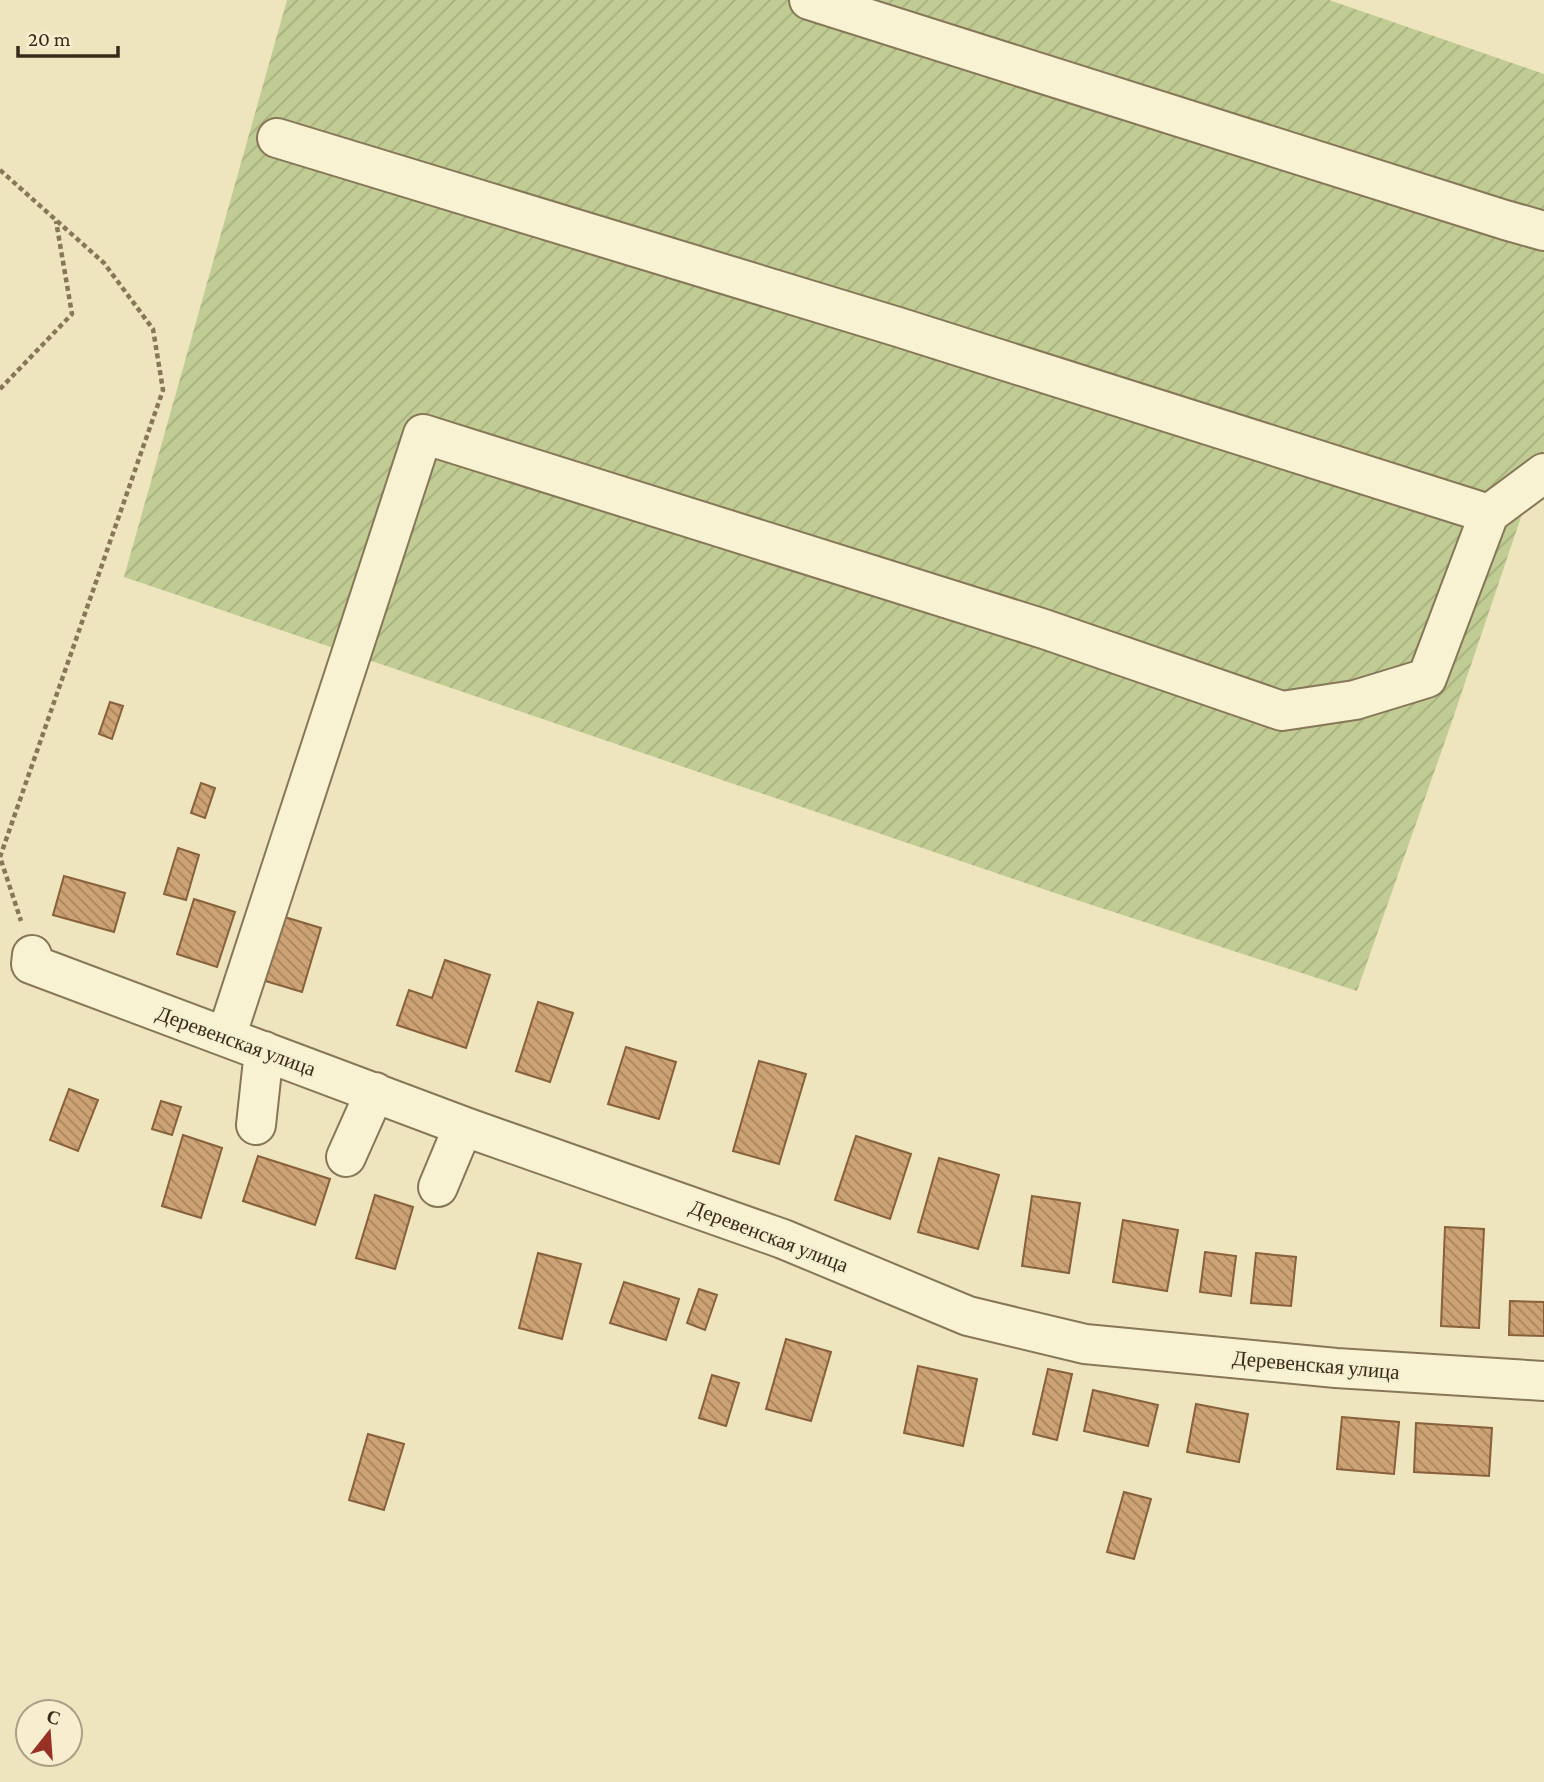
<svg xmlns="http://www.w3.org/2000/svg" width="1544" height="1782" font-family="'Crimson Pro',serif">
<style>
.garden{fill:url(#garden-furrows)}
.building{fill:url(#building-back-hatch);stroke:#87613c;stroke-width:2}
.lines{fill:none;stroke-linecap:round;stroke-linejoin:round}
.minor-casing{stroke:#877657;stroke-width:42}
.path{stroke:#877657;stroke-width:4.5;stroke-dasharray:5 3.5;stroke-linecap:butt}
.minor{stroke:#f9f2d2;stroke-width:38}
.labels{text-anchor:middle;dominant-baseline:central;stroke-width:5;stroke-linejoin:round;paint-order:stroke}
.street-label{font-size:21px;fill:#362b1c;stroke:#f6eece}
</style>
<defs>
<pattern id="garden-furrows" width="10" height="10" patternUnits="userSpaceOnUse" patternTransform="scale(1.75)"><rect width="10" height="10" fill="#c0cc93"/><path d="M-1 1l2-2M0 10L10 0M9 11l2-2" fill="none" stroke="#a6af7e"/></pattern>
<pattern id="building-back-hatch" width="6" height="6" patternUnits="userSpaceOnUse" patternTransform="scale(1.75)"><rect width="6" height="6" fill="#cda274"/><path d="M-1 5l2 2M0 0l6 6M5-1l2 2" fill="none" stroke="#a7845e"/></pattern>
</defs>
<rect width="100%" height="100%" fill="#eee5bf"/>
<!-- garden -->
<path class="garden" d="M287 0H1329L1544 74V449L1450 727 1357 991 1055 893 124 577Z"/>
<!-- building -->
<path class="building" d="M110 702 123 706 112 739 99 734Z
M201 783 215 788 205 818 191 813Z
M178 848 199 855 186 900 164 894Z
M64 876 125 893 114 932 53 915Z
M194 899 235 912 217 967 177 954Z
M278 915 321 928 302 992 259 979Z
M445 960 490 975 466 1048 397 1025 409 990 432 998Z
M538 1002 573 1013 550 1082 516 1071Z
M626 1047 676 1062 659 1119 608 1104Z
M759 1061 806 1074 779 1164 733 1151Z
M69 1089 98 1100 78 1151 50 1140Z
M161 1101 181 1107 172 1135 152 1129Z
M183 1135 222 1148 201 1218 162 1206Z
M856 1136 911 1154 890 1219 835 1200Z
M258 1156 330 1179 315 1225 243 1201Z
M939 1158 999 1175 978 1249 918 1232Z
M375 1195 413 1207 395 1269 356 1258Z
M1032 1196 1080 1203 1069 1273 1022 1266Z
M1123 1220 1178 1230 1167 1291 1113 1282Z
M1445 1227 1484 1229 1479 1328 1441 1326Z
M1205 1252 1236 1256 1231 1296 1200 1292Z
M538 1253 581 1264 562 1339 519 1328Z
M1256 1253 1296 1257 1291 1306 1251 1303Z
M624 1282 679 1299 666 1340 610 1323Z
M699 1289 717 1295 705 1330 687 1323Z
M1510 1301 1544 1302V1336L1509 1335Z
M786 1339 831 1352 811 1421 766 1409Z
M918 1366 977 1379 963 1446 904 1433Z
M1048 1369 1072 1374 1057 1440 1033 1434Z
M712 1375 739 1383 726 1426 699 1418Z
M1093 1390 1158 1405 1148 1446 1084 1431Z
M1196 1404 1248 1414 1239 1462 1187 1452Z
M1342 1417 1399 1422 1394 1474 1337 1469Z
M1416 1423 1492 1428 1489 1476 1414 1472Z
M368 1434 404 1444 384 1510 349 1500Z
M1124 1492 1151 1499 1134 1559 1107 1552Z"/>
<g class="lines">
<defs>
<path id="minor" d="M809 0 1505 220 1544 231
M277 138 898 327 1489 514
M32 955 31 964 468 1128 783 1239 968 1316 1085 1344 1336 1368 1544 1381
M226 1037 423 434 1044 629 1282 711 1355 700 1427 678 1489 514 1544 473
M256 1125 264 1051
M346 1157 375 1092
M438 1187 458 1139 468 1128"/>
</defs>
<!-- minor casing -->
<use href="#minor" class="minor-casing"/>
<!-- path -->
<path class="path" d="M0 170 104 263 153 329 163 390 0 857 21 921
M0 389 72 314 56 221"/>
<!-- minor -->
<use href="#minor" class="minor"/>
</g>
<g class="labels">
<!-- street labels -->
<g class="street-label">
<text transform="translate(236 1041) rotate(20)">Деревенская улица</text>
<text transform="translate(769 1236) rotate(21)">Деревенская улица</text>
<text transform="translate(1316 1365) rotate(5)">Деревенская улица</text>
</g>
</g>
<!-- north arrow -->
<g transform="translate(49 1733) rotate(17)"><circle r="33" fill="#f6eece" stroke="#a9a087" stroke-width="2"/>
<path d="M0-5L12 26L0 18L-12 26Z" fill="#973126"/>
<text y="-10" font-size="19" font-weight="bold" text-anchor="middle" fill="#362b1c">С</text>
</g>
<!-- scale -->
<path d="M18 46v10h100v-10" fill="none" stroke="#362b1c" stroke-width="3.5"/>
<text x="28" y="46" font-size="21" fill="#362b1c" stroke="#f6eece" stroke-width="5" paint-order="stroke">20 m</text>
</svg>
